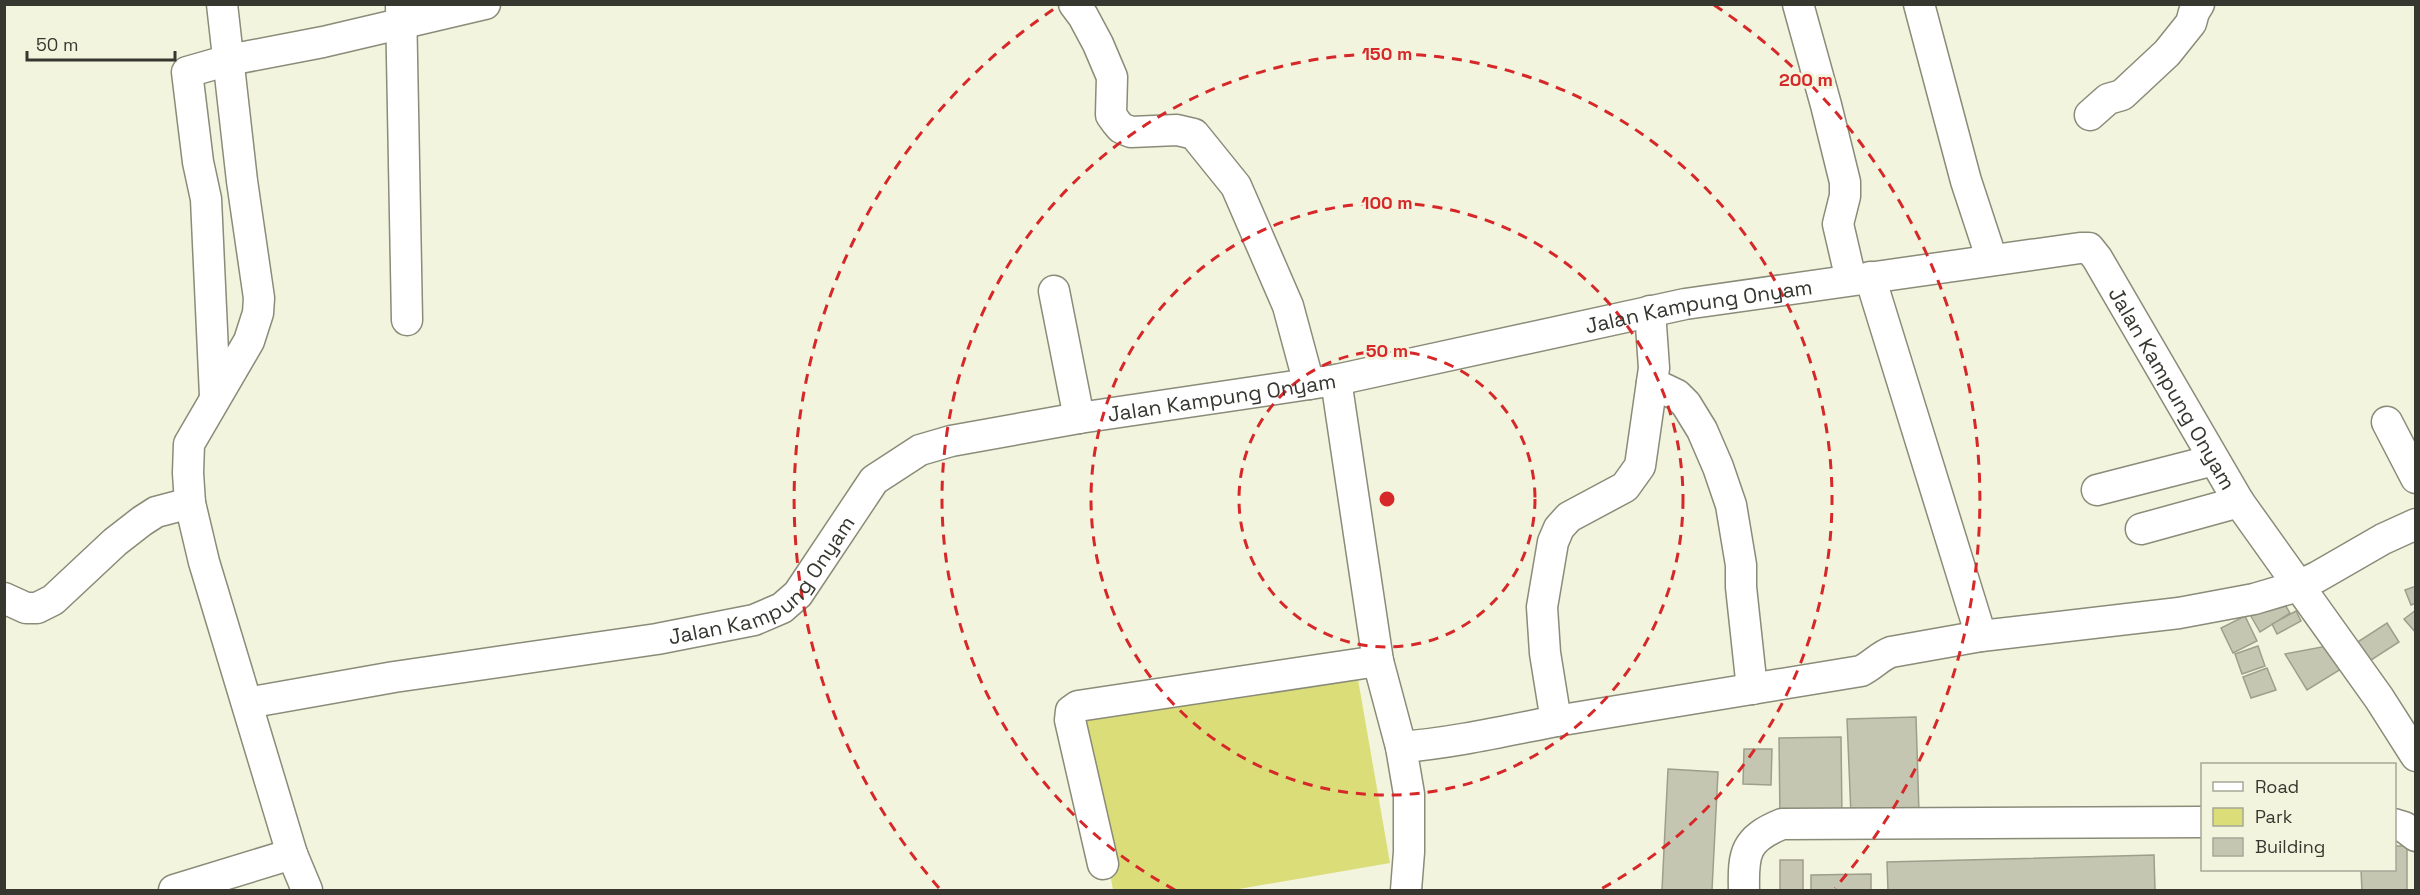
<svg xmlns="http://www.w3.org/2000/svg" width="2420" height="895" font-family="'Space Grotesk',sans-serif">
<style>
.green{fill:#dbdd79}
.building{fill:#c5c6b2;stroke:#9e9f8b;stroke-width:1.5}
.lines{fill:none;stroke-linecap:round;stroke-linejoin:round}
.minor-casing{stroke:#8a8b78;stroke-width:33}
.minor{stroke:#fff;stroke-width:30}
.ring{fill:none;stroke:#d62828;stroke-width:3;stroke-dasharray:10 8}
.labels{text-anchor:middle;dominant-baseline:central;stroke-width:6;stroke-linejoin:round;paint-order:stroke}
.street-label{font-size:21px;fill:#36372f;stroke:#f2f4de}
.centre{fill:#d62828;stroke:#f2f4de;stroke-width:3}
.ring-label{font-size:18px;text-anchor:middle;font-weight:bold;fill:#d62828;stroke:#f2f4de;stroke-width:6;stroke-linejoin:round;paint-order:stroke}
</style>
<rect width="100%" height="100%" fill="#f2f4de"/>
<!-- green -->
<path class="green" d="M1356 668 1390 863 1233 890H1113L1082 715Z"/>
<!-- building -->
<path class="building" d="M2416 586V603L2411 605 2405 590Z
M2278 593 2290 613 2260 632 2248 611Z
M2416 610V633L2404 619Z
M2296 611 2301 621 2277 634 2272 624Z
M2245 616 2257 641 2233 653 2221 628Z
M2387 623 2399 642 2365 664 2353 645Z
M2258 646 2265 666 2242 674 2235 654Z
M2327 646 2341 669 2307 690 2285 654Z
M2267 668 2276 690 2251 698 2243 677Z
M1916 717 1919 813 1851 815 1847 719Z
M1841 737 1842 817 1780 818 1779 738Z
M1744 749H1772L1771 785 1743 784Z
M1668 769 1718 772 1712 890H1662Z
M2394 846H2407V890H2362L2361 870H2394Z
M2154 855 2155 890H1888L1887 862Z
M1780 860H1803V890H1780Z
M1871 874V890H1811V875Z"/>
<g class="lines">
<defs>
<g id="minor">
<path d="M222 4 242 181 259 298 258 313 249 341 189 444 188 473 190 503 204 562 292 854 307 890"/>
<path d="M1074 4 1083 16 1098 44 1112 77 1111 115 1116 122 1121 128 1131 132 1177 130 1194 134 1236 186 1288 306 1309 384"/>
<path d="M1798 4 1826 105 1845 182V196L1838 224 1851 280"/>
<path d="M1919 4 1966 181 1992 260"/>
<path d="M401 5 407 320"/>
<path d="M2090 115 2108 99 2122 95 2167 53 2191 23 2194 12 2199 4"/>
<path d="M1870 277 1981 636"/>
<path d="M1054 291 1079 418"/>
<path d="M1336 380 1378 661 1401 747 1409 794V852L1406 890"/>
<path d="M1652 383 1677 395 1686 404 1702 430 1718 467 1731 505 1741 565V587L1752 689"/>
<path d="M215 396 206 199 198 162 187 72 229 60 323 42 485 4"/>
<path d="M2387 422 2416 478"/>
<path d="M2097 490 2214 460"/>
<path d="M2141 529 2239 502"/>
<path d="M4 598 26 608H37L53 600 115 542 142 521 156 512 190 503"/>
<path id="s1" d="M247 703 394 677 657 639 754 620 782 608 798 594 874 480 920 450 951 441 1079 418 1336 380 1685 304 2080 248H2089L2097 258 2239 502 2379 698 2416 756"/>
<path d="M1556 721 1861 671C1873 665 1880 656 1891 652L1981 636 2179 613 2254 599 2298 586 2317 577 2383 539 2416 524"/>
<path d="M1401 747C1452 743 1505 731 1556 721L1545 653 1542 607 1553 542 1559 528 1569 517 1625 487 1640 466 1654 368 1650 311"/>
<path d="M2394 824 2404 827 2416 836"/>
<path d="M1103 864 1070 720 1071 711 1078 706 1378 661"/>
<path d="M174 890 292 854"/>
<path d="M1744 890C1743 853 1745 839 1782 824L2202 822"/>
</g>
</defs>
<!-- minor casing -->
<use href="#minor" class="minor-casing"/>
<!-- minor -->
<use href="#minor" class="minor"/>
</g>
<!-- distance rings -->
<g class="ring">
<circle cx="1387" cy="499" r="148"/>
<circle cx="1387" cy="499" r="296"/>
<path d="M1175 890A445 445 0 1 1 1599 890"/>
<path d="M939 888A593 593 0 0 1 1060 5M1714 5A593 593 0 0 1 1835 888"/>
</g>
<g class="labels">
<!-- street labels -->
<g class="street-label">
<text stroke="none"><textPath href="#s1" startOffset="1550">Jalan Kampung Onyam</textPath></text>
<text stroke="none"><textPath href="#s1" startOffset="2108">Jalan Kampung Onyam</textPath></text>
<text stroke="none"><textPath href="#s1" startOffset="1064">Jalan Kampung Onyam</textPath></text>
<text stroke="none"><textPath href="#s1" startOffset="542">Jalan Kampung Onyam</textPath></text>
</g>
</g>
<circle cx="1387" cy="499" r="9" class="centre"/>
<g class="ring-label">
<text x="1387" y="60">150 m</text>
<text x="1806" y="86">200 m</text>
<text x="1387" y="209">100 m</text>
<text x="1387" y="357">50 m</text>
</g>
<!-- border -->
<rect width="2420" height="895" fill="none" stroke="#36372f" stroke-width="12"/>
<!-- legend -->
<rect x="2201" y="763" width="195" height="108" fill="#f2f4de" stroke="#a7a898" stroke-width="1.5"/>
<rect x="2213" y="782" width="30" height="9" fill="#ffffff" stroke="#a7a898" stroke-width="1.5"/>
<text x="2255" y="793" font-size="18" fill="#36372f">Road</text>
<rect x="2213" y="808" width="30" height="18" fill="#dbdd79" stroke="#a7a898" stroke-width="1.5"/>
<text x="2255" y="823" font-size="18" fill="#36372f">Park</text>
<rect x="2213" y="838" width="30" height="18" fill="#c5c6b2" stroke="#a7a898" stroke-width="1.5"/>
<text x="2255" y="853" font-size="18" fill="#36372f">Building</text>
<!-- scale -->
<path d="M27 51v9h148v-9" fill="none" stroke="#36372f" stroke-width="3"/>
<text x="36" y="51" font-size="18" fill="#36372f" stroke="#f2f4de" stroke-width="4.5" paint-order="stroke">50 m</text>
</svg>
